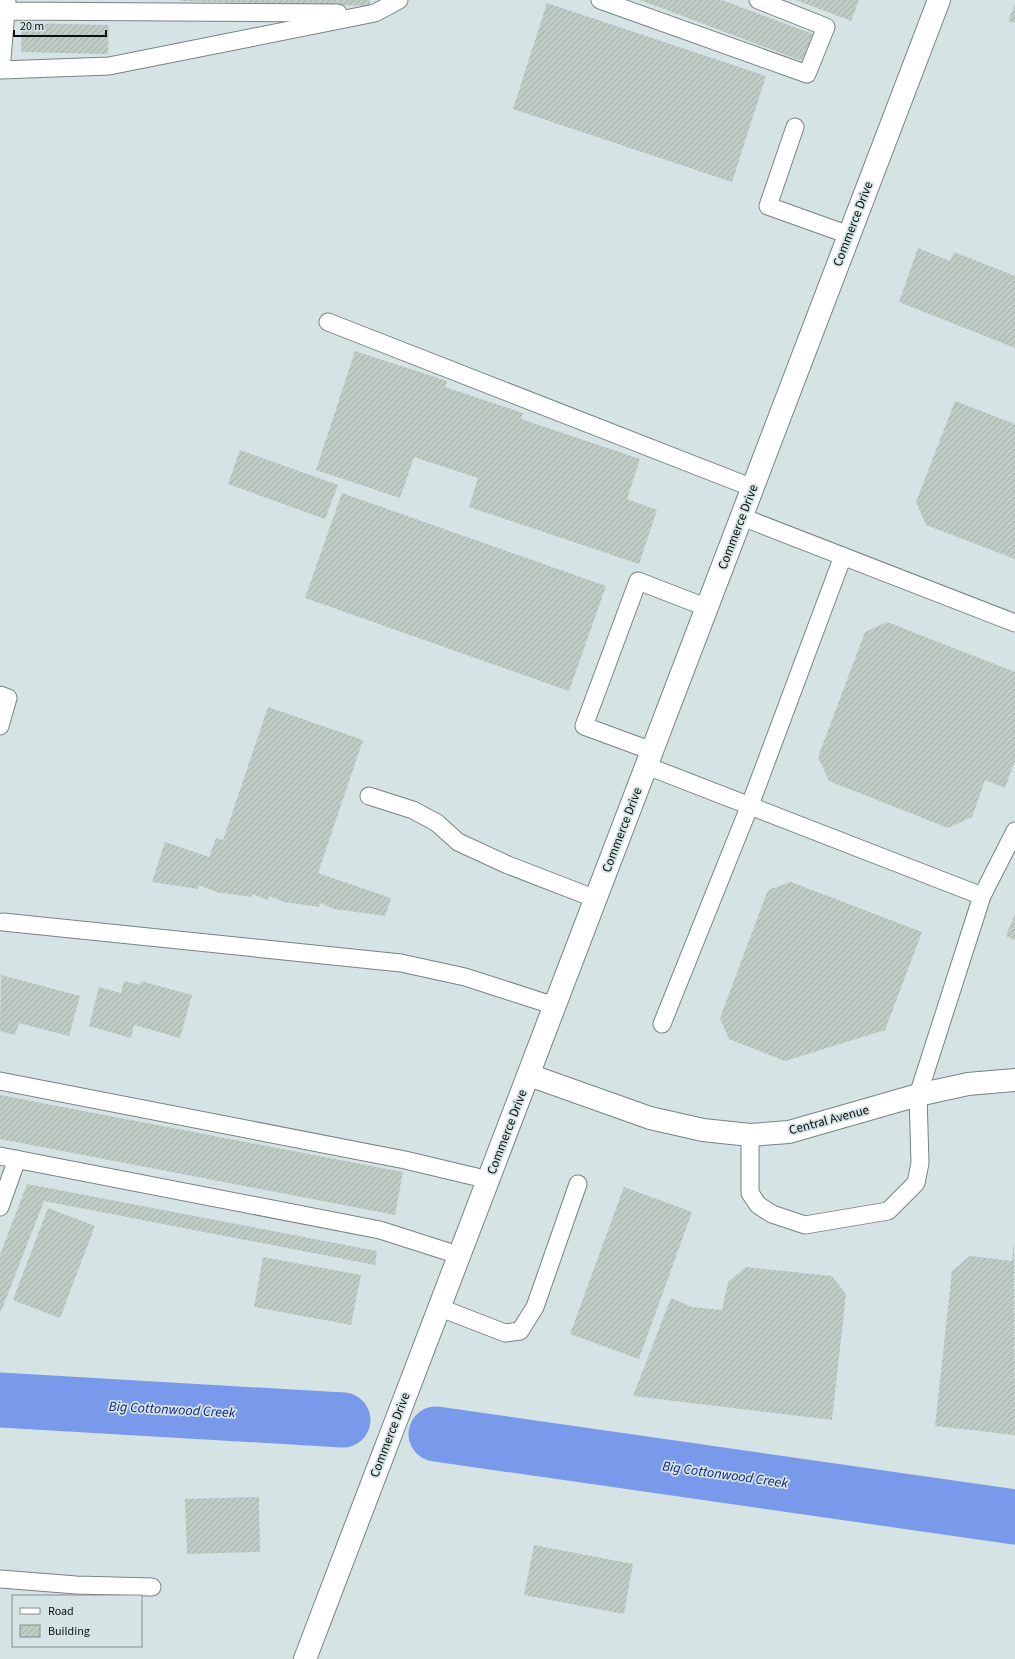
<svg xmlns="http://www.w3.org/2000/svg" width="1015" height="1659" font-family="'Source Sans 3',sans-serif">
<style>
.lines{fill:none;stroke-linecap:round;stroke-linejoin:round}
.river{stroke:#799aeb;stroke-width:55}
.building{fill:url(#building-hatch)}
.lane-casing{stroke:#768484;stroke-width:19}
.street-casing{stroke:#768484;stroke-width:24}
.secondary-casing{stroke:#768484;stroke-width:24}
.lane{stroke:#fff;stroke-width:17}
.street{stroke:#fff;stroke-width:22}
.secondary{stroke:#fff;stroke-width:22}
.labels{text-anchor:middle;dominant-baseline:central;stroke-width:3.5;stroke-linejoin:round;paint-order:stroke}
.street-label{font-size:13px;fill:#090e0e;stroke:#d5e3e4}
.water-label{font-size:14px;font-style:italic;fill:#102480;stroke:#d5e3e4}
</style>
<defs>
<pattern id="building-hatch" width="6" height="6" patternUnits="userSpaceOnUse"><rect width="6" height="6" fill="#bfcbc5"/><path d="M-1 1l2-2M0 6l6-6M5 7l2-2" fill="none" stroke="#a3ada8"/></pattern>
</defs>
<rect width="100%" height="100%" fill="#d5e3e4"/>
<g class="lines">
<!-- river -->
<path class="river" d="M0 1400 343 1420
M436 1434 1015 1517"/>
</g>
<!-- building -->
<path class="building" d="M181 0H370V6L180 1Z
M640 0H722L813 34 802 61Z
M796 0H859L851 21Z
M547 3 766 76 732 182 513 109Z
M1015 4V23L1008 21Z
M22 23 109 25 108 54 21 52Z
M918 248 950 261 954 252 1015 276V348L899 302Z
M355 351 447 381 445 387 523 413 521 419 640 459 627 499 657 510 639 564 469 507 478 478 414 457 400 498 316 470Z
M955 401 1015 424V559L926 525 916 502Z
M240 450 338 485 325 519 228 484Z
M342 493 606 586 569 691 305 598Z
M887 622 1015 672V761L1005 788 985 780 972 817 948 828 829 781 818 757 865 632Z
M268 707 363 740 318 873 391 898 385 916 334 909 320 903 319 907 284 902 269 896 268 900 252 894 251 897 216 892 199 885 198 889 152 882 165 842 209 857 216 838 223 840Z
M791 882 922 932 885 1030 785 1061 729 1039 720 1018 768 890Z
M1015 913V940L1006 936Z
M1 975 80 996 69 1036 19 1023 15 1035 0 1031Z
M124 981 140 985 141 981 192 995 180 1038 134 1025 131 1038 89 1026 99 987 121 993Z
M0 1095 403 1172 395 1215 0 1139Z
M27 1184 377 1251 375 1265 44 1201 0 1314V1255Z
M624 1187 692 1212 639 1359 570 1334Z
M48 1208 95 1226 60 1318 13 1300Z
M1014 1242 1015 1435 935 1426 952 1271 970 1256 1012 1261Z
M263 1257 361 1275 351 1325 254 1307Z
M746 1267 832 1276 846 1294 832 1420 633 1396 671 1298 692 1307 722 1310 728 1282Z
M259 1497 260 1552 187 1554 185 1499Z
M534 1545 633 1564 624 1614 524 1595Z"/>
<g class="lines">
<defs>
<path id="lane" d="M7 0 1 70 109 66 375 13 399 0
M600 0 807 74 826 27 758 0
M6 11 338 13
M795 127 768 206 849 235
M328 322 753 488
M742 517 1015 623
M0 695 8 698 0 726
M652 751 584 726 638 581 708 608
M647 766 982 896 918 1095 920 1163 916 1183 888 1211 805 1225 772 1214 758 1205 750 1193V1135
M369 796 413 810 437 823 458 842 508 865 596 899
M982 896 1015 831
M3 922 401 963 465 977 555 1006
M662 1024 750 805 843 556
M0 1081 405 1160 489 1180
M0 1156 380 1230 458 1255
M0 1207 17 1159
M438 1307 505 1333 520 1331 535 1307 578 1184
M0 1579 76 1585 152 1587"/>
<path id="street" d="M529 1075 650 1118 703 1130 750 1135 789 1132 918 1095 968 1084 1015 1080"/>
<path id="secondary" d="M305 1659 939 0"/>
</defs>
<!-- lane casing -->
<use href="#lane" class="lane-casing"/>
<!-- street casing -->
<use href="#street" class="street-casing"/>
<!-- secondary casing -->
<use href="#secondary" class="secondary-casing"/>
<!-- lane -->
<use href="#lane" class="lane"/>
<!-- street -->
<use href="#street" class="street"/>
<!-- secondary -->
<use href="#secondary" class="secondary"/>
</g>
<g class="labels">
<!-- street labels -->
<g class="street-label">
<text transform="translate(853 224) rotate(-69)">Commerce Drive</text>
<text transform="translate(738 527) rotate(-69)">Commerce Drive</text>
<text transform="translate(622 830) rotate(-69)">Commerce Drive</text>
<text transform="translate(829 1120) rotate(-15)">Central Avenue</text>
<text transform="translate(507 1132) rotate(-69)">Commerce Drive</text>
<text transform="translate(390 1435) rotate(-69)">Commerce Drive</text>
</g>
<!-- water labels -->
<g class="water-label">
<text transform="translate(172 1410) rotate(3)">Big Cottonwood Creek</text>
<text transform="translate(725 1475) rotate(8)">Big Cottonwood Creek</text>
</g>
</g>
<!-- legend -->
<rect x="12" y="1595" width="130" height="52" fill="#d5e3e4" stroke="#838e8e"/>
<rect x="20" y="1608" width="20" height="6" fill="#ffffff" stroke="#838e8e"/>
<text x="48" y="1615" font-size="12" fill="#090e0e">Road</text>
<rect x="20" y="1625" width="20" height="12" fill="url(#building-hatch)" stroke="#838e8e"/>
<text x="48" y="1635" font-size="12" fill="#090e0e">Building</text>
<!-- scale -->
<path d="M14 30v6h92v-6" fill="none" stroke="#090e0e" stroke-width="2"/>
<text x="20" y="30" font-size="12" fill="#090e0e" stroke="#d5e3e4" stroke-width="3" paint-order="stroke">20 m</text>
</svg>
